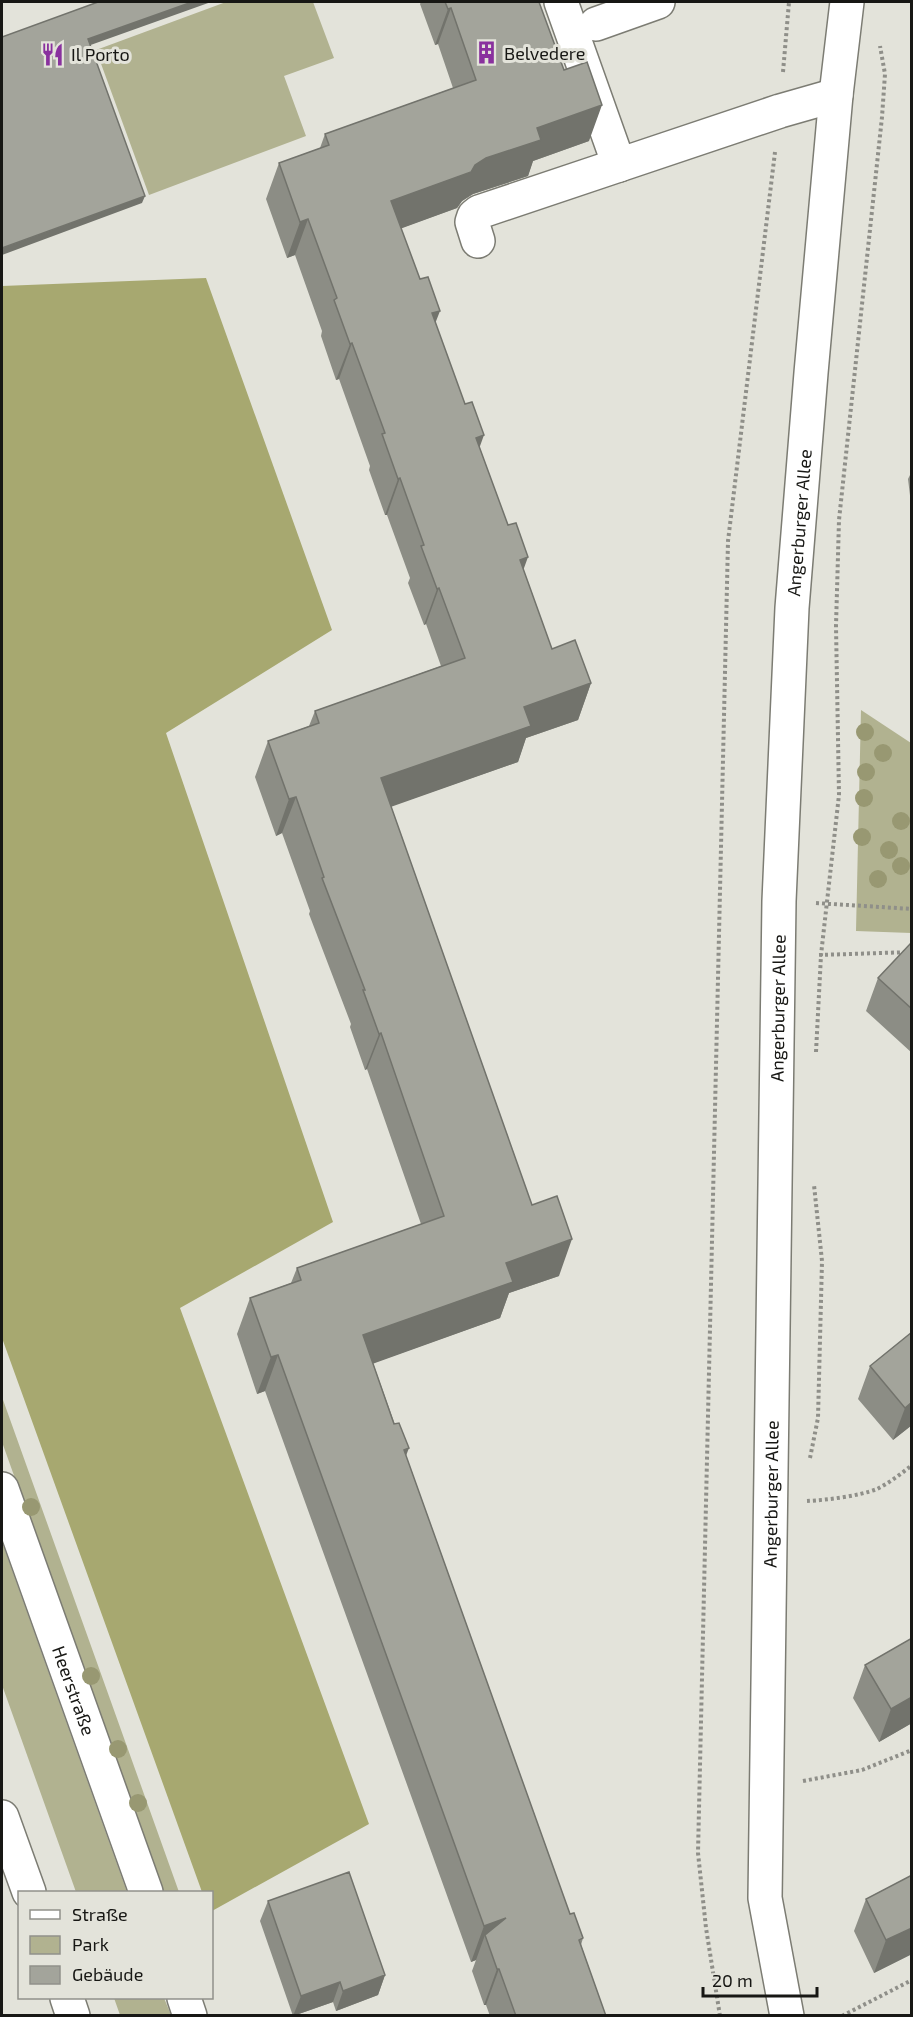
<svg xmlns="http://www.w3.org/2000/svg" width="913" height="2017" font-family="'Exo 2',sans-serif">
<style>
.green{fill:#b1b290}
.forest{fill:#a7a870}
.lines{fill:none;stroke-linecap:round;stroke-linejoin:round}
.minor-casing{stroke:#7c7c73;stroke-width:36}
.major-casing{stroke:#7c7c73;stroke-width:36}
.path{stroke:#8f8f89;stroke-width:4;stroke-dasharray:3 3;stroke-linecap:butt}
.minor{stroke:#fff;stroke-width:33}
.major{stroke:#fff;stroke-width:33}
.tree{fill:#989872}
.wall{fill:#8c8d85}
.shaded-wall{fill:#72736c}
.building{fill:#a3a49b;stroke:#72736c;stroke-width:1.5}
.labels{text-anchor:middle;dominant-baseline:central;stroke-width:6;stroke-linejoin:round;paint-order:stroke}
.poi-label{font-size:18px;fill:#171714;stroke:#e3e3da;text-anchor:start}
.street-label{font-size:18px;fill:#171714;stroke:#e3e3da}
</style>
<rect width="100%" height="100%" fill="#e3e3da"/>
<!-- green -->
<path class="green" d="M226 2H313L334 58 284 76 306 136 149 195 96 50Z
M861 710 911 743V933L856 931Z
M2 1397 179 1892H163L2 1442Z
M2 1542 127 1892H76L2 1685Z
M114 1998H164L171 2015H120Z"/>
<!-- forest -->
<path class="forest" d="M206 278 332 630 166 733 333 1222 180 1308 369 1824 212 1911V1892H202L2 1338V286Z"/>
<g class="lines">
<defs>
<g id="minor">
<path d="M561 2 619 165 780 111 836 95"/>
<path d="M596 24 658 2"/>
<path d="M478 241 472 222 474 216 479 212 619 165"/>
<path id="s1" d="M2 1489 146 1892"/>
<path d="M184 1998 190 2016"/>
<path id="s2" d="M787 2016 765 1898 779 901 792 608 811 373 836 95 847 2"/>
</g>
<path id="major" d="M2 1817 29 1892
M67 1998 73 2016"/>
</defs>
<!-- minor casing -->
<use href="#minor" class="minor-casing"/>
<!-- major casing -->
<use href="#major" class="major-casing"/>
<!-- path -->
<path class="path" d="M783 72 789 2
M816 903 912 909
M819 955 912 952
M816 1052 821 955 839 795 836 626 839 520 882 117 885 74 880 46
M810 1458 818 1418 822 1261 814 1185
M807 1501C827 1500 859 1496 877 1489 889 1483 901 1474 912 1465
M803 1781 862 1770 912 1750
M720 2016 706 1928 698 1853 728 541 775 152
M842 2016 912 1980"/>
<!-- minor -->
<use href="#minor" class="minor"/>
<!-- major -->
<use href="#major" class="major"/>
</g>
<!-- trees -->
<g class="tree">
<circle cx="865" cy="732" r="9"/>
<circle cx="883" cy="753" r="9"/>
<circle cx="866" cy="772" r="9"/>
<circle cx="864" cy="798" r="9"/>
<circle cx="901" cy="821" r="9"/>
<circle cx="862" cy="837" r="9"/>
<circle cx="889" cy="850" r="9"/>
<circle cx="901" cy="866" r="9"/>
<circle cx="878" cy="879" r="9"/>
<circle cx="31" cy="1507" r="9"/>
<circle cx="91" cy="1676" r="9"/>
<circle cx="118" cy="1749" r="9"/>
<circle cx="138" cy="1803" r="9"/>
</g>
<!-- wall -->
<path class="wall" d="M421 2H539L589 141 533 161 528 176 473 194 462 201 457 208 401 228 552 649 591 683 578 720 526 738 518 762 391 806 532 1205 559 1276 509 1293 500 1318 373 1363 570 1914 583 1938 581 1945 606 2016H490L486 2005H484L472 1971 476 1960 471 1962 265 1391 257 1394 237 1334 250 1298 291 1283 297 1268 421 1224 367 1069 365 1070 350 1027 351 1024 309 914 310 911 282 833 276 836 255 777 268 741 309 726 315 711 441 666 426 624 424 625 408 583 410 578 387 515H385L369 470 370 466 339 379 336 380 321 336 322 331 295 255 287 258 266 199 279 163 320 148 325 134 453 88 438 44 435 45 420 4Z
M912 471V512L908 479Z
M912 946V1053L866 1011 878 978Z
M912 1332V1425L893 1440 858 1399 870 1366Z
M912 1638V1723L879 1742 853 1698 865 1665Z
M912 1875V1954L874 1973 854 1931 866 1899Z
M268 1901 385 1975 378 1995 336 2011 333 2002 293 2016 260 1921Z"/>
<!-- shaded-wall -->
<path class="shaded-wall" d="M192 2H211L85 47 88 39Z
M451 8 438 44 435 45 448 9Z
M602 105 589 141 533 161 528 176 473 194 462 201 457 208 378 237 391 201 475 165 537 128Z
M145 196 142 203 2 255V248Z
M308 219 295 255 287 258 300 222Z
M440 311 426 347 432 313Z
M352 343 339 379 336 380 350 344Z
M484 435 471 471 476 438Z
M400 478 387 515H385L398 479Z
M528 557 515 593 520 560Z
M439 588 426 624 424 625 437 589Z
M591 683 578 720 526 738 518 762 368 815 381 778 524 707Z
M296 797 282 833 276 836 289 799Z
M381 1033 367 1069 365 1070 379 1034Z
M572 1239 559 1276 509 1293 500 1318 350 1372 363 1335 506 1263Z
M278 1355 265 1391 257 1394 271 1357Z
M912 1402V1425L893 1440 905 1408Z
M409 1448 395 1484 404 1450Z
M912 1697V1723L879 1742 891 1709Z
M506 1918 485 1935 476 1960 471 1962 484 1926Z
M912 1928V1954L874 1973 886 1940Z
M497 1969H499L486 2005H484Z
M385 1975 378 1995 336 2011 343 1991Z
M340 1982 333 2002 293 2016 301 1996Z"/>
<!-- building -->
<path class="building" d="M98 2H192L88 39 145 196 2 248V37Z
M445 2H539L564 70 587 62 602 105 537 128 541 140 486 158 475 165 471 172 391 201 420 279 428 277 440 311 432 313 465 404 472 402 484 435 476 438 508 525 516 523 528 557 520 560 552 649 575 640 591 683 524 707 531 726 381 778 532 1205 557 1196 572 1239 506 1263 513 1282 363 1335 394 1424 399 1423 409 1448 404 1450 570 1914 574 1913 583 1938 579 1940 606 2016H516L499 1969H497L485 1935 506 1918 484 1926 278 1355 271 1357 250 1298 301 1280 297 1268 444 1216 381 1033 379 1034 363 990H365L322 878 324 877 296 797 289 799 268 741 319 723 315 711 465 658 439 588 437 589 421 546 424 545 400 478 398 479 382 434 385 433 352 343 350 344 334 300 337 298 308 219 300 222 279 163 329 145 325 134 476 80 451 8 448 9Z
M910 944 912 946V1009L878 978Z
M912 1332V1402L905 1408 870 1366Z
M912 1638V1697L891 1709 865 1665Z
M349 1872 385 1975 343 1991 340 1982 301 1996 268 1901Z
M912 1875V1928L886 1940 866 1899Z"/>
<!-- icons -->
<defs>
<symbol id="building-bare" viewBox="-9 -9 18 18"><path d="M-4-6H4V6H1V3H-1V6H-4ZM-2.5-4.3h1.7v1.8h-1.7ZM.8-4.3h1.7v1.8H.8ZM-2.5-1h1.7V.8h-1.7ZM.8-1h1.7V.8H.8Z" fill="#89319e" stroke="#e3e3da" stroke-width="2.5" paint-order="stroke"/></symbol>
<symbol id="restaurant-bare" viewBox="-9 -9 18 18"><path d="M-5-6h1v4h1v-4h1v4h1v-4h1v5L-1.5 .5V6h-2V.5L-5-1ZM5-6V6H3V1.5H1.5Q1.5-4 5-6Z" fill="#89319e" stroke="#e3e3da" stroke-width="2.5" paint-order="stroke"/></symbol>
</defs>
<g fill-rule="evenodd">
<use href="#building-bare" x="470" y="36" width="33" height="33"/>
<use href="#restaurant-bare" x="36" y="38" width="33" height="33"/>
</g>
<g class="labels">
<!-- poi labels -->
<g class="poi-label">
<text x="504" y="53">Belvedere</text>
<text x="71" y="54">Il Porto</text>
</g>
<!-- street labels -->
<g class="street-label">
<text stroke="none"><textPath href="#s2" startOffset="1496">Angerburger Allee</textPath></text>
<text stroke="none"><textPath href="#s2" startOffset="1010">Angerburger Allee</textPath></text>
<text stroke="none"><textPath href="#s2" startOffset="524">Angerburger Allee</textPath></text>
<text stroke="none"><textPath href="#s1" startOffset="214">Heerstraße</textPath></text>
</g>
</g>
<!-- border -->
<rect width="913" height="2017" fill="none" stroke="#171714" stroke-width="6"/>
<!-- legend -->
<rect x="18" y="1891" width="195" height="108" fill="#e3e3da" stroke="#91918b" stroke-width="1.5"/>
<rect x="30" y="1910" width="30" height="9" fill="#ffffff" stroke="#91918b" stroke-width="1.5"/>
<text x="72" y="1921" font-size="18" fill="#171714">Straße</text>
<rect x="30" y="1936" width="30" height="18" fill="#b1b290" stroke="#91918b" stroke-width="1.5"/>
<text x="72" y="1951" font-size="18" fill="#171714">Park</text>
<rect x="30" y="1966" width="30" height="18" fill="#a3a49b" stroke="#91918b" stroke-width="1.5"/>
<text x="72" y="1981" font-size="18" fill="#171714">Gebäude</text>
<!-- scale -->
<path d="M703 1987v9h114v-9" fill="none" stroke="#171714" stroke-width="3"/>
<text x="712" y="1987" font-size="18" fill="#171714" stroke="#e3e3da" stroke-width="4.5" paint-order="stroke">20 m</text>
</svg>
